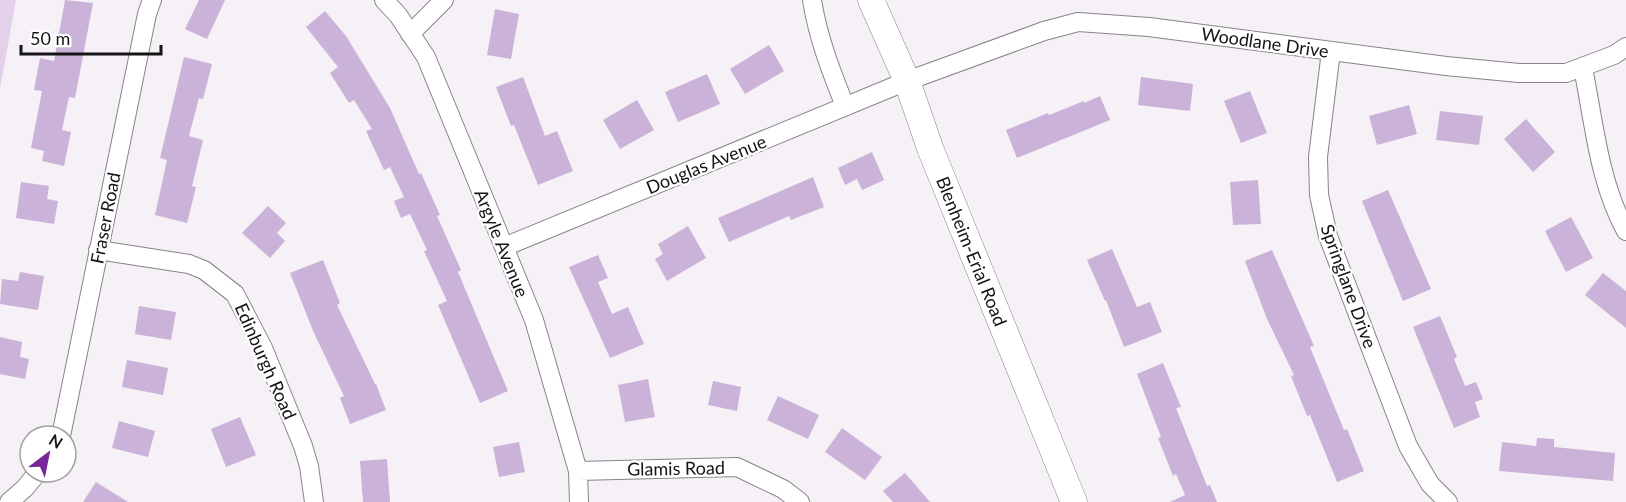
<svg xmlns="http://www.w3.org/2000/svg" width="1626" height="502" font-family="Lato,sans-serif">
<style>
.green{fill:#e3d1ec}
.building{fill:#cbb2d8}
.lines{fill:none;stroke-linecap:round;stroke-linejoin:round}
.street-casing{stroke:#878488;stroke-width:20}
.secondary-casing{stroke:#878488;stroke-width:27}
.street{stroke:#fff;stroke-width:18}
.secondary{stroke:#fff;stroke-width:26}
.labels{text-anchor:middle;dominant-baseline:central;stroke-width:4.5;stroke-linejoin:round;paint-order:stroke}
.street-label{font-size:18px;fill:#151416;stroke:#fff}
</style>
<rect width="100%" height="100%" fill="#f5f1f6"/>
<!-- green -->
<path class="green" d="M0 0H16L0 89Z"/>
<!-- building -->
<path class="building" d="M65 0 93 3 75 98 69 97 62 130 71 132 64 166 42 161 44 151 31 148 42 91 34 90 40 58 54 61Z
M199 0H225L207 39 185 29Z
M495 9 519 14 511 59 487 55Z
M325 11 346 36 390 108 419 174 421 173 440 215 437 216 461 270 458 272 508 391 480 403 438 305 447 301 424 251 427 250 410 214 401 218 394 201 404 197 390 167 384 170 366 131 372 129 354 100 349 103 330 73 338 67 306 27Z
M769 45 784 71 745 94 730 69Z
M184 57 212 64 203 99 199 98 189 136 203 140 192 186 196 187 187 223 155 215 167 160 160 158Z
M707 74 720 104 678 122 665 92Z
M523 77 545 136 557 131 573 171 538 185 514 125 511 126 496 87Z
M1141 77 1193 84 1190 111 1138 105Z
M1250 91 1267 133 1241 143 1224 101Z
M1100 96 1110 120 1017 158 1006 130 1048 113 1049 115 1084 101V103Z
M637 100 654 130 620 149 603 120Z
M1409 105 1417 134 1377 145 1369 116Z
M1440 111 1483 116 1479 145 1436 140Z
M1526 119 1555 152 1533 172 1504 139Z
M872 152 884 180 862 190 857 179 845 185 838 168Z
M813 177 824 207 791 220 789 216 729 242 718 218Z
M1258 180 1261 224 1233 225 1230 182Z
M21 182 49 186 47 199 58 201 54 224 16 218Z
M1388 190 1431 289 1403 301 1362 201Z
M268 206 286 223 277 233 285 241 270 258 242 233Z
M1571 217 1593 258 1566 272 1545 231Z
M688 226 706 258 667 281 655 259 663 254 658 244Z
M1112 249 1137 307 1150 302 1162 332 1124 347 1106 300 1105 301 1087 260Z
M1272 250 1314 346 1310 347 1344 430 1347 429 1364 471 1337 482 1310 415 1307 416 1291 376 1294 375 1267 319 1245 261Z
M598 255 608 278 598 282 612 314 628 307 644 344 610 358 569 267Z
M323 260 340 303 337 305 375 384H376L386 410 350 424 340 398 344 396 314 333 290 273Z
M20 272 44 276 38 310 0 304 2 279 18 281Z
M1603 273 1626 291V328L1585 295Z
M139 306 176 312 171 340 135 334Z
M1440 316 1457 357 1454 359 1465 386 1476 382 1483 399 1475 402 1480 417 1454 428 1413 327Z
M0 337 22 342 20 357 29 359 25 379 0 374Z
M127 360 168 368 163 395 122 387Z
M1163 363 1181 407 1176 408 1207 486 1210 485 1217 502H1170L1185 495 1176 474 1173 476 1158 438 1161 437 1137 374Z
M648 379 655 417 625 422 618 385Z
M713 381 741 387 737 411 708 405Z
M778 396 819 415 808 439 767 420Z
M240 417 256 455 226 467 211 429Z
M119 421 155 431 148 457 112 448Z
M842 428 882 457 865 480 825 452Z
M1537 438 1554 439V447L1615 453 1613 481 1499 471 1502 442 1536 446Z
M519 442 525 472 499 477 493 447Z
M387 459 390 502H363L360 461Z
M905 473 930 502H893L883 491Z
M96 482 128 502H83Z"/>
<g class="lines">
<defs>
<path id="street" d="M384 0 398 15 426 57 534 320 578 471 579 502
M812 0C818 38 831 71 845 106
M410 34 444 0
M1331 51 1318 157 1319 195 1328 236 1408 446 1430 484 1448 502
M1583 68C1594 122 1599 183 1626 231
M504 247 907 81 1044 31 1078 22 1149 27 1446 66 1519 73H1566L1614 55 1626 47
M98 250 189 264 204 270 235 294 263 348 303 446 309 466 314 502
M61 436 147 14 152 0
M578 471 737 467 783 489 800 502
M9 502 25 488 38 472"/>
<path id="secondary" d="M871 0 907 81 930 148 1074 502"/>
</defs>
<!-- street casing -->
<use href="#street" class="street-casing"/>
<!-- secondary casing -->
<use href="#secondary" class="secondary-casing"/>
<!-- street -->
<use href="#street" class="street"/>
<!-- secondary -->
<use href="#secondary" class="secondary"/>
</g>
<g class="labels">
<!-- street labels -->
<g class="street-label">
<text transform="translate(1265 42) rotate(8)">Woodlane Drive</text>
<text transform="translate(706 164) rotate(-22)">Douglas Avenue</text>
<text transform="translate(105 218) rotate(-79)">Fraser Road</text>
<text transform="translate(502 243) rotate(68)">Argyle Avenue</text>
<text transform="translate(972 251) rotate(68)">Blenheim-Erial Road</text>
<text transform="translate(1349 286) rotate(70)">Springlane Drive</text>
<text transform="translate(266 361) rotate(66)">Edinburgh Road</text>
<text transform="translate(676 468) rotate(-1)">Glamis Road</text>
</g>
</g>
<!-- north arrow -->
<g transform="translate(48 454) rotate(32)"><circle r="28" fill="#ffffff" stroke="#a1a1a2" stroke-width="1.5"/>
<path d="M0-4.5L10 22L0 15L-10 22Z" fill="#792798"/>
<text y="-9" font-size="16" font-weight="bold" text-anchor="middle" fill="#151416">N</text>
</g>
<!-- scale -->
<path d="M21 45v9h140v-9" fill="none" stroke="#151416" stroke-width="3"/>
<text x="30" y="45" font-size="18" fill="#151416" stroke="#ffffff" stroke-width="4.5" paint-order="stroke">50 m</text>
</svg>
